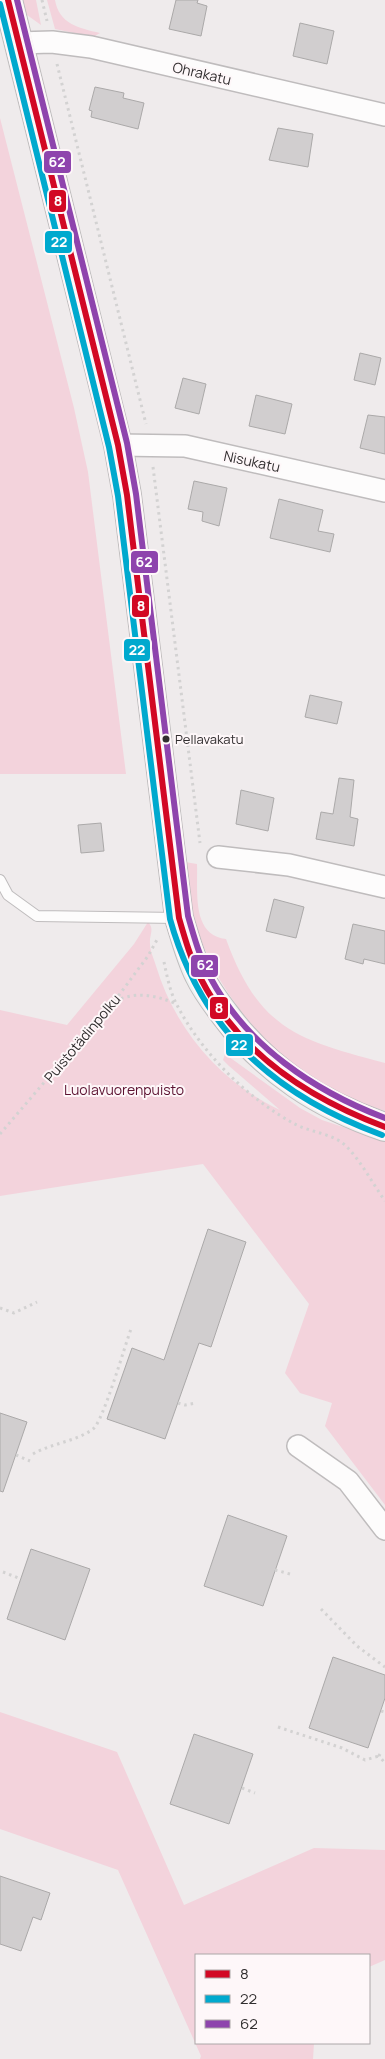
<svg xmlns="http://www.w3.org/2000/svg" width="385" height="2059" font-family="Manrope,sans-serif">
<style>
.green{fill:#f3d3dc}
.building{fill:#d1cecf;stroke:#aba9a9}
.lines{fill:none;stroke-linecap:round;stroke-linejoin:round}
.lane-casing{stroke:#bfbcbd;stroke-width:12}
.street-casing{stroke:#bfbcbd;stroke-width:24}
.secondary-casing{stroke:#bfbcbd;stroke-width:30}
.path{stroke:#d3d2d2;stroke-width:3;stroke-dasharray:2.5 4;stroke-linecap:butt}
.lane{stroke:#fdfcfc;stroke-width:10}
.street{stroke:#fdfcfc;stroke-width:21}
.secondary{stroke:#ecf2f1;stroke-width:28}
.bus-1-casing{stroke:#fef7f9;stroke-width:10}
.bus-2-casing{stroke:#fef7f9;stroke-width:10}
.bus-3-casing{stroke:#fef7f9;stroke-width:10}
.bus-1{stroke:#d20824;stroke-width:6}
.bus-2{stroke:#00a9ce;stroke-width:6}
.bus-3{stroke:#8e44ad;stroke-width:6}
.bus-dot{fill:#312e2f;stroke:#fef7f9;stroke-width:2}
.labels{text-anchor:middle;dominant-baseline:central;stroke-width:4;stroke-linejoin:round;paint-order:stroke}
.bus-label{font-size:13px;fill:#312e2f;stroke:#fef7f9;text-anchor:start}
.street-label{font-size:14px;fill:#312e2f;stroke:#fef7f9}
.park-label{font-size:14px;fill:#5b1130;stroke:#fef7f9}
.line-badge{stroke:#fef7f9;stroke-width:2}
.badge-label{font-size:14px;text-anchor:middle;font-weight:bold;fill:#fff}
</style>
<rect width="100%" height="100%" fill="#efebec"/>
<!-- green -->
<path class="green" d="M21 0H36L41 25 27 15Z
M47 0H55C59 24 79 28 100 33L93 37 55 29Z
M0 118 74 408 88 472 126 774H0Z
M185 862 197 864C198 890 191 935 226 939 259 1030 299 1040 385 1063V1111C293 1084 215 1005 192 911 188 895 187 878 185 862Z
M148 922C155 929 149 935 150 944 150 951 154 959 156 966 175 1029 220 1082 280 1110L229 1066 223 1060 225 1054 300 1108 322 1120 385 1141V1505L325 1426 332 1403 300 1393 285 1373 309 1304 203 1164 0 1196V1010L67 1025 134 944Z
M0 1712 117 1752 184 1905 314 1848 385 1850V1960L369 1967V1955H196V2043H314L313 2059H200L201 2056 118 1870 0 1829Z"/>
<!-- building -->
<path class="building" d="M176 0H198L197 3 207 6 201 36 169 29Z
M300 23 334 31 327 64 293 56Z
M95 87 124 93 123 98 144 103 138 129 91 117 92 111 89 110Z
M278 128 313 134 308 167 269 160Z
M360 353 381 358 375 385 354 380Z
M183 378 206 384 199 414 175 408Z
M256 395 292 404 285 434 249 426Z
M368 415 385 417V454L360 448Z
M194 481 227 488 219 526 202 521 203 512 188 509Z
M279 499 323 510 318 531 334 534 330 552 270 538Z
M310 695 342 702 337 724 305 717Z
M339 778 354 780 350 817 358 819 354 846 316 839 321 812 333 814Z
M241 790 274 798 268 831 236 824Z
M101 823 104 851 81 853 78 825Z
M274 899 304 907 296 938 266 931Z
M353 924 385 931V964L364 959 363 964 345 959Z
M208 1229 246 1242 211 1347 199 1343 165 1439 107 1419 132 1348 164 1360Z
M0 1413 27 1422 3 1492 0 1491Z
M228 1515 287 1536 263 1606 204 1586Z
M31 1549 90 1569 65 1640 7 1619Z
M333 1657 385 1675V1698L368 1748 309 1728Z
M194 1734 253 1754 229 1824 170 1804Z
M0 1876 50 1893 41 1920 33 1917 21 1951 0 1944Z"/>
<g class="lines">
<defs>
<path id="lane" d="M0 880 8 895 37 916 178 918"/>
<path id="street" d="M18 43 52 42 91 47 385 115
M118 445 185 446 385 491
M218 857 289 865 385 887
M298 1446 348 1481 385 1529"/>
<path id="secondary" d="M8 0 118 445 127 495 179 918C185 937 190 957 199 975 206 990 216 1003 226 1016 267 1071 320 1105 385 1127"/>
</defs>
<!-- lane casing -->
<use href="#lane" class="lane-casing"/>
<!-- street casing -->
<use href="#street" class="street-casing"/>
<!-- secondary casing -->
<use href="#secondary" class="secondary-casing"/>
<!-- path -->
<path class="path" d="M42 0 47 21
M57 64 146 424
M153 467 200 843
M164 962C167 976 170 992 177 1005 201 1052 247 1098 293 1123 310 1133 335 1133 348 1148 362 1163 373 1184 385 1201
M115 1001C138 991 154 995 177 1004
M0 1134 119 995 148 956 158 938
M0 1308 14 1313 37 1302
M178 1403 185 1405 196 1403
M33 1454C52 1443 75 1442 93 1429 103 1422 125 1345 131 1329
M16 1455 30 1461
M275 1570 290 1574
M3 1572 21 1579
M321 1609 357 1646 385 1667
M381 1711 385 1712
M278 1727 342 1748 365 1760 379 1756
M380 1754 379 1756 385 1763
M242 1788 255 1793"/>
<!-- lane -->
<use href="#lane" class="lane"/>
<!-- street -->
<use href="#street" class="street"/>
<!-- secondary -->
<use href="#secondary" class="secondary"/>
<defs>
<path id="bus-1" d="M8 0 118 445 127 495 179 918C185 939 191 960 201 979 239 1053 310 1099 385 1127"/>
<path id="bus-2" d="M0 4 109 447 118 496 170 919C201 1031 276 1096 382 1135"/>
<path id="bus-3" d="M17 0 127 443 136 494 188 916C194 937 200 958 210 977 247 1046 314 1091 385 1118"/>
</defs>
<!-- bus-1 casing -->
<use href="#bus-1" class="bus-1-casing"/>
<!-- bus-2 casing -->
<use href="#bus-2" class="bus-2-casing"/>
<!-- bus-3 casing -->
<use href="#bus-3" class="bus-3-casing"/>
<!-- bus-1 -->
<use href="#bus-1" class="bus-1"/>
<!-- bus-2 -->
<use href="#bus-2" class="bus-2"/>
<!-- bus-3 -->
<use href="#bus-3" class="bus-3"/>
</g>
<!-- markers -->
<circle class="bus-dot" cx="166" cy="739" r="4.5"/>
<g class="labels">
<!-- bus labels -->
<g class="bus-label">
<text x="175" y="739">Pellavakatu</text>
</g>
<!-- street labels -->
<g class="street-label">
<text transform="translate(202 73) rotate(13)">Ohrakatu</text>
<text transform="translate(252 461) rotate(12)">Nisukatu</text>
<text transform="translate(82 1038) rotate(-50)">Puistotädinpolku</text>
</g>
<!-- park labels -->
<g class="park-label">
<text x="124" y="1089">Luolavuorenpuisto</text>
</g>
</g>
<g class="line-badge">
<rect x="43" y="150" width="29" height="24" rx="5" fill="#8e44ad"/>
<rect x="48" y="189" width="19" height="24" rx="5" fill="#d20824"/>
<rect x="44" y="230" width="29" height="24" rx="5" fill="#00a9ce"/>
<rect x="130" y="550" width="29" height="24" rx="5" fill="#8e44ad"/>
<rect x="131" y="594" width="19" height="24" rx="5" fill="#d20824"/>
<rect x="123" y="638" width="28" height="24" rx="5" fill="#00a9ce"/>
<rect x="190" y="954" width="29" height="24" rx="5" fill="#8e44ad"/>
<rect x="209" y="996" width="20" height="24" rx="5" fill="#d20824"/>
<rect x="225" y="1033" width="29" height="24" rx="5" fill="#00a9ce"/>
</g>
<g class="badge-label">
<text x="57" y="167">62</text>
<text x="58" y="206">8</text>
<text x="59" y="247">22</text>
<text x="144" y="567">62</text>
<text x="141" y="611">8</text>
<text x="137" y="655">22</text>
<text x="205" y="970">62</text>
<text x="219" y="1013">8</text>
<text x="239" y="1050">22</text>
</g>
<!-- legend -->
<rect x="195" y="1954" width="175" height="90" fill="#fef7f9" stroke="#aca7a8"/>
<rect x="205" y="1970" width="25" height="8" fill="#d20824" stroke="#aca7a8"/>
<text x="240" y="1979" font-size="15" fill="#312e2f">8</text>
<rect x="205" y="1995" width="25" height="8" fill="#00a9ce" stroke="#aca7a8"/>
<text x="240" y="2004" font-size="15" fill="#312e2f">22</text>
<rect x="205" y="2020" width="25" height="8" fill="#8e44ad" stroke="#aca7a8"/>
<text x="240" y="2029" font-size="15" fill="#312e2f">62</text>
</svg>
